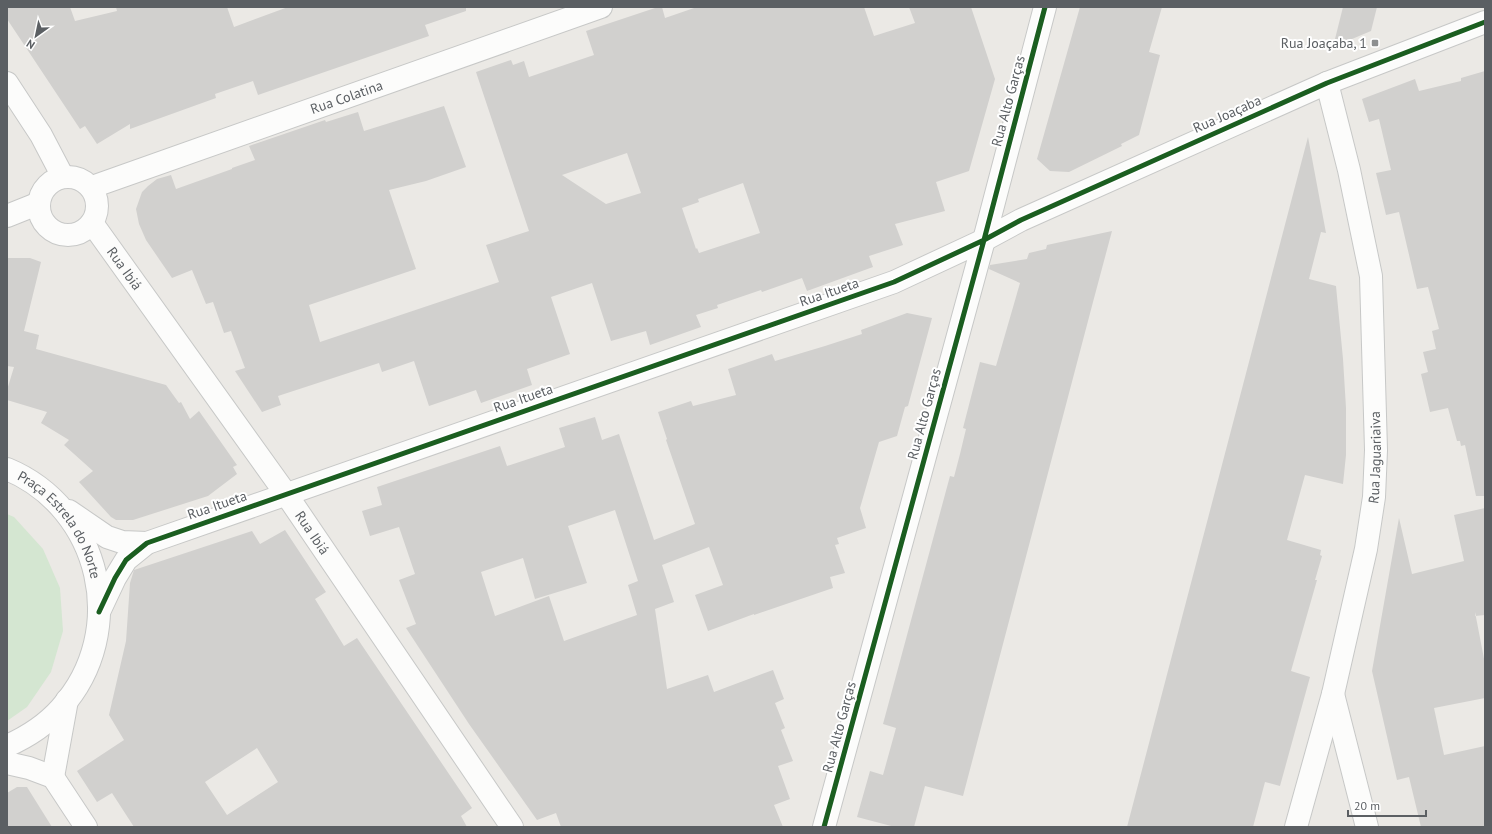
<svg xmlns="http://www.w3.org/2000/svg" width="1492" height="834" font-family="'PT Sans',sans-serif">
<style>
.green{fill:#d4e6d1}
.building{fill:#d1d0ce;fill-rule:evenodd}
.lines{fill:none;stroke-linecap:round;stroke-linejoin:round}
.street-casing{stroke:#c7c8c7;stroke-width:24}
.street{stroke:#fcfcfb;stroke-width:22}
.cycleway-casing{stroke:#fff;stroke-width:8}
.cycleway{stroke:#1b5e20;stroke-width:5}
.poi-dot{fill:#8d8f90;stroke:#fff;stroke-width:1.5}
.labels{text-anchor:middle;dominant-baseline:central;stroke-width:4;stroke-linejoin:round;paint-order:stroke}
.poi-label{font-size:14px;fill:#5b5f63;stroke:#fff;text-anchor:end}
.street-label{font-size:14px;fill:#5b5f63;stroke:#fff}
</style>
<rect width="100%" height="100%" fill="#ebe9e5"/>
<!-- green -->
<path class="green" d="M7 514 14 517 43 549 60 588 63 631 51 672 27 707 7 721Z"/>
<!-- building -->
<path class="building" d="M7 7H70L75 21 117 11 116 7H227L234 27 288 7H466V11L425 25 429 36 258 95 253 81 215 94 216 98 130 129V124L97 144 85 126 80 129 7 19Z
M658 7H662L665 18 697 7H864L874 36 915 23 909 7H971L995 79 969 171 936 182 945 211 895 224 903 245 869 256 873 267 807 291 802 278 762 292 761 290 717 305 718 308 696 315 701 327 650 345 646 331 611 341 592 283 551 297 570 354 527 369 532 385 481 403 476 390 429 406 414 361 382 372 379 363 278 396 281 405 262 412 235 371 245 368 231 331 224 333 213 302 206 304 192 270 172 278 146 240 139 224 136 209 142 192 148 186 157 179 171 175 176 189 232 169V168L255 160 249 146 325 120 326 122 358 112 364 131 444 106 466 167 426 181 389 190 416 269 309 305 320 342 499 282 486 245 529 231 476 72 511 60 513 65 524 61 529 77 594 55 586 31ZM627 153 641 193 606 204 562 175ZM743 183 760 233 699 253 697 248 696 249 682 208 699 202 698 199Z
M1080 7H1162L1149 52 1160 55 1139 135 1121 144 1122 146 1069 172 1050 171 1037 159Z
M1343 7H1377L1371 31 1333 47Z
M1485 71V496H1476L1465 445 1461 446 1460 441H1457L1448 408 1430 412 1421 374 1428 372 1423 352 1436 349 1432 331 1439 329 1428 287 1417 289 1399 212 1386 215 1376 173 1391 170 1379 119 1369 122 1362 99 1415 79 1419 91 1461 81V78Z
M1308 137 1326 233 1321 232 1309 279 1336 286 1343 359 1346 408V455L1343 484 1305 475 1287 540 1321 550 1320 555 1322 556 1315 580H1317L1291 671 1310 677 1280 786 1265 782 1253 827H1127Z
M1112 231 1093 302 963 796 925 786 914 827H895L857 817 870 771 883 775 896 728 883 724 950 476 954 477 960 454 966 429 963 428 980 362 996 366 1020 283 989 269 990 265 1027 259 1029 253 1046 249 1047 245Z
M7 258H30L41 262 24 331 39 335 36 349 166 385 179 403 181 402 190 419 199 411 237 465 233 467 237 474 208 496 133 520H116L111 517 79 482 93 471 64 445 69 440 41 423 47 412 7 400V390L14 367 7 366Z
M907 313 932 318 908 406 905 407 897 436 879 442 860 508 866 528 837 538 839 544 835 545 845 573 830 577 833 588 754 615V614L708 631 695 595 723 585 709 547 662 565 674 602 655 609 667 689 708 675 714 692 773 670 784 699 775 703 785 728 781 730 793 761 778 766 790 799 774 805 783 827H561L556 813 537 820 469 724 406 628 416 624 399 580 415 574 399 527 370 536 362 511 382 505 377 487 500 446 507 466 565 447 559 428 595 417 602 440 619 434 654 540 695 524 666 440 667 439 658 412 691 401 693 406 736 395 728 369 772 354 775 361 825 346 862 334 861 330ZM615 510 638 581 628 585 637 615 564 641 549 596 495 616 481 572 523 558 535 599 587 583 568 526Z
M1485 508V615L1475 616V612L1485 664V698L1434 708 1444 755 1485 746V827H1421L1409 777 1397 780 1372 671 1399 518 1412 574 1464 561 1454 515Z
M285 530 326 592 315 599 344 646 357 638 472 808 461 816 467 827H134L112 793 97 802 77 771 124 740 109 715 126 641 130 583 134 570 252 531 260 544ZM257 748 278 782 227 815 205 782Z
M17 787H27L52 827H7V793Z"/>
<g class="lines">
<defs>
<g id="street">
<path d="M7 83 41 135 63 177"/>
<circle cx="68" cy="206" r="29"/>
<path id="s1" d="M92 187 601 7"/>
<path d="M7 216 37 204 38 205"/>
<path id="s2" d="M92 223 286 494 512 827"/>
<path id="s3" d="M7 469C101 508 130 631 61 708 46 725 27 737 7 746"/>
<path d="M69 511 107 537 122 542 147 543"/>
<path d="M99 612 115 578 126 560 147 543 894 282 984 240 1021 220 1327 83 1485 22"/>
<path d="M1333 694 1367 827"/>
<path d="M7 763 29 768 53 777 86 827"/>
<path d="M53 777 67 700"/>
<path d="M824 827 984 240 1045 7"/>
<path id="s4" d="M1296 827 1333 694 1366 549 1374 497 1376 450 1371 276 1349 170 1327 83"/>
</g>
</defs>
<!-- street casing -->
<use href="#street" class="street-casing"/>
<!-- street -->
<use href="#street" class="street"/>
<defs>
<path id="cycleway" d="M99 612 115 578 126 560 147 543 894 282 984 240 1021 220 1327 83 1485 22
M824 827 984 240 1045 7"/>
</defs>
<!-- cycleway casing -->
<use href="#cycleway" class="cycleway-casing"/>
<!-- cycleway -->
<use href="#cycleway" class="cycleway"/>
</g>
<!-- markers -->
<rect class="poi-dot" x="1371" y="39" width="8" height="8" rx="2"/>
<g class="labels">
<!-- poi labels -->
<g class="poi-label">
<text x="1367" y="43">Rua Joaçaba, 1</text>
</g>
<!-- street labels -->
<g class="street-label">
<text stroke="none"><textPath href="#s1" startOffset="270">Rua Colatina</textPath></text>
<text transform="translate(1008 101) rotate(-75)">Rua Alto Garças</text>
<text transform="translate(1227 114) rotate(-24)">Rua Joaçaba</text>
<text stroke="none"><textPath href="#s2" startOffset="56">Rua Ibiá</textPath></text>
<text transform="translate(829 292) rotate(-19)">Rua Itueta</text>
<text transform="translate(523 398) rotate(-19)">Rua Itueta</text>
<text transform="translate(924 414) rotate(-75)">Rua Alto Garças</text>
<text stroke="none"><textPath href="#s4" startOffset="379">Rua Jaguariaiva</textPath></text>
<text transform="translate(217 505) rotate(-19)">Rua Itueta</text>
<text stroke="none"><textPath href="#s3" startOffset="80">Praça Estrela do Norte</textPath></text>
<text stroke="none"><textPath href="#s2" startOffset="380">Rua Ibiá</textPath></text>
<text transform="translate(839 727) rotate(-75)">Rua Alto Garças</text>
</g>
</g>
<!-- border -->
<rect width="1492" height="834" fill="none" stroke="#5b5f63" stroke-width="16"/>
<!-- north arrow -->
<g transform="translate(36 36) rotate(213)" stroke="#ffffff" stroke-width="3" paint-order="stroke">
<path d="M0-3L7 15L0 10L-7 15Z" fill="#5b5f63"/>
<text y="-6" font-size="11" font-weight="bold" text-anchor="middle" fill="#5b5f63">N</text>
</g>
<!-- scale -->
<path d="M1348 810v6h78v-6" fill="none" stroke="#5b5f63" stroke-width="2"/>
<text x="1354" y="810" font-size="12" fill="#5b5f63" stroke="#ffffff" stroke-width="3" paint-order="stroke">20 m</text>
</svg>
